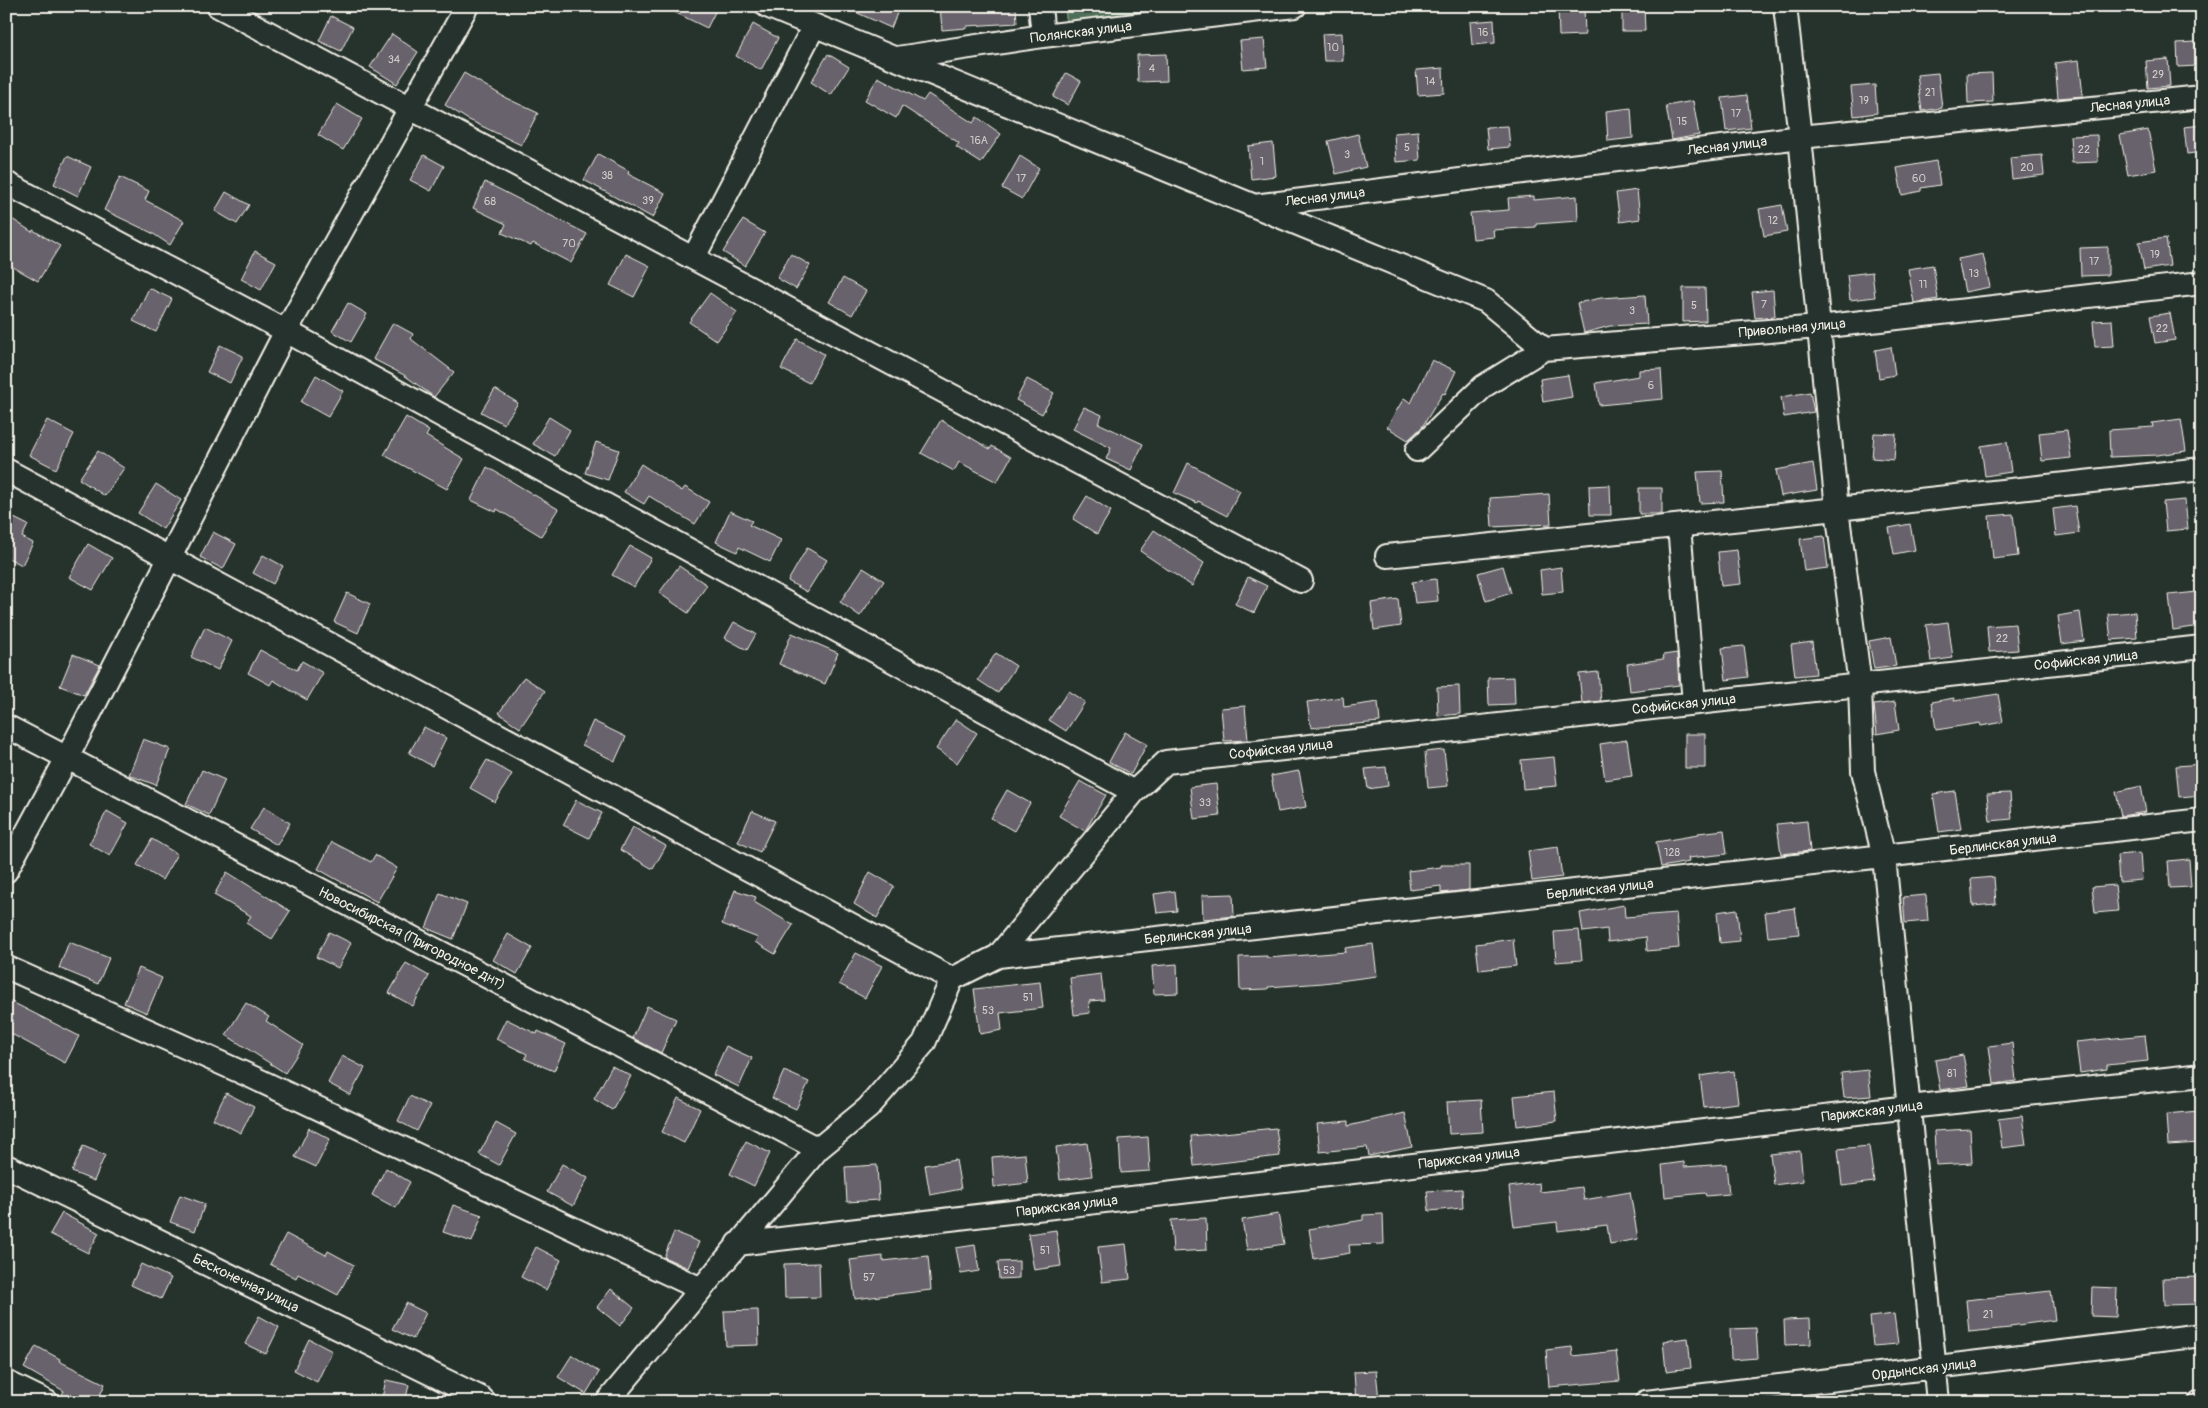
<svg xmlns="http://www.w3.org/2000/svg" width="2208" height="1408" font-family="Pangolin,sans-serif">
<style>
.green{fill:#4d6e58;stroke:#a0b0a0}
.building{fill:#68626c;stroke:#f4f1e8}
.lines{fill:none;stroke-linecap:round;stroke-linejoin:round}
.minor-casing{stroke:#f4f1e8;stroke-width:26}
.minor{stroke:#26332d;stroke-width:22}
.labels{text-anchor:middle;dominant-baseline:central;stroke-width:4.5;stroke-linejoin:round;paint-order:stroke}
.number-label{font-size:11px;fill:#d1cdc9}
.street-label{font-size:14px;fill:#f4f1e8;stroke:#26332d}
</style>
<rect width="100%" height="100%" fill="#26332d"/>
<filter id="ink" filterUnits="userSpaceOnUse"><feTurbulence type="fractalNoise" baseFrequency=".02" numOctaves="2"/><feDisplacementMap in="SourceGraphic" scale="10" xChannelSelector="R" yChannelSelector="G"/><feConvolveMatrix kernelMatrix="1 2 1 2 8 2 1 2 1" color-interpolation-filters="sRGB"/></filter>
<g filter="url(#ink)">
<!-- green -->
<path class="green" d="M1065 6H1248L1067 28Z"/>
<!-- building -->
<path class="building" d="M662 6H718L707 28Z
M842 6H900L891 28Z
M940 6H1016L1017 23 967 26V28L942 30Z
M1558 6H1584L1585 35 1559 36Z
M1622 6H1644L1645 31H1622Z
M331 16 353 27 341 51 319 41Z
M1494 20 1495 43 1472 45 1470 22Z
M753 24 778 38 761 70 736 56Z
M1342 33 1343 61H1324L1322 34Z
M392 34 418 52 397 84 370 67Z
M1264 39 1267 67 1243 69 1240 41Z
M2195 42 2197 66 2178 67 2177 43Z
M828 54 849 67 831 95 811 82Z
M1166 54 1167 81 1138 82 1137 55Z
M2168 59 2170 86 2148 88 2146 61Z
M2079 60 2083 96 2058 98 2055 63Z
M1443 68 1444 93 1418 95 1416 70Z
M464 73 506 98 538 113 521 145 467 119 445 105Z
M1066 73 1081 81 1068 105 1053 97Z
M1938 73 1942 108 1922 111 1917 75Z
M1992 73 1993 102 1968 103 1967 74Z
M878 77 923 101 928 94 973 123 977 117 1001 134 981 163 956 147 959 143 902 106 896 118 865 100Z
M1875 85 1877 113 1854 116 1851 87Z
M1747 95 1751 128 1726 131 1722 98Z
M1693 101 1699 135 1672 140 1666 106Z
M337 104 362 119 343 150 318 135Z
M1631 108 1633 138 1608 141 1606 111Z
M2202 125V152L2187 154 2184 127Z
M1508 126 1510 147 1488 149 1486 127Z
M2148 130 2156 170 2128 175 2120 135Z
M1418 131 1420 160 1396 162 1394 133Z
M1358 134 1366 167 1336 174 1328 141Z
M2097 135 2098 162 2072 163 2070 136Z
M1273 143 1276 176 1251 179 1248 146Z
M598 154 629 171 628 174 665 193 653 218 584 180Z
M424 155 444 166 431 191 410 180Z
M2042 155 2044 175 2012 179 2010 158Z
M67 156 91 167 78 196 54 184Z
M1020 156 1039 168 1022 199 1002 188Z
M1936 161 1940 185 1921 188V191L1902 195 1897 168Z
M120 177 149 191 145 200 184 221 170 245 152 233 104 210Z
M485 182 587 234 571 263 533 243 531 246 502 233 506 224 473 208Z
M1637 190 1640 219 1620 222 1616 193Z
M226 192 249 205 237 224 215 211Z
M1534 196V200L1577 196 1578 221 1536 224V227L1493 230 1494 237 1473 239 1470 213 1509 210 1508 198Z
M1782 205 1787 232 1764 236 1759 209Z
M6 215 32 232 33 230 60 246 38 281 6 263Z
M743 220 765 233 745 266 723 252Z
M2166 238 2170 266 2144 270 2139 242Z
M2108 247V275L2081 276 2080 248Z
M255 251 276 262 261 290 241 279Z
M626 254 650 266 634 297 610 285Z
M791 254 810 265 796 289 777 278Z
M1983 254 1990 287 1965 292 1958 259Z
M1933 265 1938 299 1914 303 1908 269Z
M1872 272 1875 297 1850 300 1847 275Z
M843 278 866 291 852 315 829 302Z
M149 288 172 299 156 332 133 321Z
M1683 288H1705L1706 321 1683 322Z
M1773 290 1775 316 1755 318 1752 292Z
M710 293 737 312 717 341 689 322Z
M1645 295 1647 324 1610 326 1584 333 1577 303 1601 298Z
M348 303 367 314 351 342 332 331Z
M2170 313 2175 340 2155 343 2150 316Z
M2112 320 2114 346 2095 347 2093 321Z
M393 323 413 334 411 339 454 372 434 397 404 375 373 359Z
M797 339 824 354 809 383 781 369Z
M220 345 243 356 230 383 207 372Z
M1891 347 1895 375 1879 378 1875 350Z
M1432 360 1456 371 1445 394 1443 393 1422 427 1408 440 1387 427 1404 398 1411 403Z
M1661 369 1663 399 1599 405 1596 383 1639 376V370Z
M316 375 343 391 328 417 301 402Z
M1568 375 1572 397 1543 402 1540 379Z
M1027 379 1054 393 1042 414 1016 400Z
M495 389 518 403 504 424 481 412Z
M1810 392 1814 412 1784 417 1781 397Z
M1084 407 1102 415 1098 423 1143 444 1131 470 1106 459 1111 448 1073 429Z
M406 417 429 431 426 436 464 459 447 489 384 455Z
M549 417 570 430 555 456 533 444Z
M2181 419 2186 451 2157 455 2110 457 2109 430 2153 427 2152 423Z
M47 420 74 434 56 469 29 455Z
M941 420 990 449 992 446 1011 457 997 482 959 462 954 471 921 453Z
M2067 430 2071 458 2042 461 2039 433Z
M1874 433 1896 434 1894 460 1872 458Z
M596 442 619 450 608 480 585 473Z
M2007 442 2011 472 1985 476 1981 446Z
M98 451 124 468 105 496 79 479Z
M1188 463 1240 491 1227 516 1198 501 1197 503 1174 493Z
M1813 463 1817 490 1781 496 1776 470Z
M641 464 682 491 685 487 709 502 695 524 649 496 644 504 624 492Z
M487 467 558 509 541 536 497 509 496 512 471 500Z
M1722 471 1724 502 1700 503 1697 472Z
M156 484 181 500 163 529 138 513Z
M1610 485 1611 515H1590L1589 486Z
M1639 488H1662V514H1639Z
M1549 494 1551 524 1492 527 1490 498Z
M1087 496 1111 511 1097 534 1073 519Z
M2185 500 2188 529 2166 531 2163 502Z
M2075 506 2079 533 2056 536 2053 509Z
M730 511 752 521 749 525 781 540 770 562 739 547 737 552 716 542Z
M2013 514 2018 556 1993 559 1989 516Z
M12 517 28 525 22 537 33 543 22 565 6 557V528Z
M1910 524 1915 550 1894 554 1889 528Z
M1154 530 1204 563 1192 586 1140 551Z
M213 532 236 544 223 569 200 557Z
M1824 536 1828 568 1804 571 1800 539Z
M88 544 112 558 93 590 69 577Z
M630 546 651 558 634 587 612 575Z
M807 548 827 560 807 592 788 581Z
M1737 550 1741 584 1721 586 1718 552Z
M263 555 283 566 273 584 253 573Z
M679 566 707 585 688 613 659 593Z
M1503 566 1511 593 1486 601 1478 573Z
M1561 567 1563 592 1542 594 1540 570Z
M863 568 884 581 860 616 840 602Z
M1248 577 1267 586 1254 613 1235 604Z
M1436 579 1438 601 1415 603 1412 582Z
M2197 592 2201 626 2173 630 2169 595Z
M347 593 370 604 358 633 334 622Z
M1398 599 1401 626 1374 630 1371 603Z
M2080 612 2084 641 2062 644 2058 616Z
M2135 612 2137 638 2111 640 2108 614Z
M734 622 756 634 747 650 725 638Z
M1948 622 1953 658 1931 661 1926 625Z
M2015 624 2018 650 1989 652 1987 626Z
M205 627 232 641 218 670 191 657Z
M792 633 838 653 825 684 779 664Z
M1891 637 1896 666 1874 669 1869 641Z
M1812 642 1816 674 1795 676 1791 645Z
M1744 646 1748 677 1726 680 1722 648Z
M260 650 297 670 302 661 323 673 307 700 273 680 270 685 248 673Z
M996 653 1016 666 998 693 978 680Z
M1677 653 1679 685 1630 691 1627 664 1664 659 1663 655Z
M73 654 100 665 84 695 60 686Z
M1598 672 1601 701 1582 703 1579 674Z
M524 677 545 691 520 728 499 713Z
M1514 677 1515 704 1489 705 1488 678Z
M1459 686 1460 714 1438 716 1437 687Z
M1068 691 1085 702 1066 731 1049 720Z
M1998 694 2003 722 1981 726 1980 723 1936 730 1932 702 1954 698V701Z
M1343 697 1344 707 1378 702 1380 722 1311 728 1307 702Z
M1895 702 1899 730 1877 734 1874 705Z
M1245 706 1248 740 1224 741 1221 708Z
M956 719 977 733 957 763 936 749Z
M593 721 626 737 615 761 582 745Z
M424 727 446 738 432 766 409 753Z
M1125 732 1147 744 1131 774 1109 762Z
M1685 734H1705V768H1685Z
M143 739 170 749 156 785 129 775Z
M1627 740 1632 776 1605 780 1600 744Z
M1444 750 1448 786 1428 788 1425 752Z
M1554 757 1557 786 1523 789 1521 760Z
M487 760 512 774 495 802 470 788Z
M2202 764V795L2179 797 2176 766Z
M1386 767 1388 786 1368 789 1365 769Z
M202 770 225 780 209 815 186 804Z
M1299 771 1306 807 1278 812 1271 776Z
M1080 781 1106 795 1085 831 1059 816Z
M1216 784 1220 816 1194 819 1190 787Z
M2141 786 2146 812 2121 816 2116 792Z
M1007 790 1030 803 1014 831 991 818Z
M1955 791 1961 829 1939 832 1933 794Z
M2010 793 2012 819 1990 821 1987 794Z
M576 800 602 813 589 838 563 825Z
M264 807 290 823 277 845 250 829Z
M107 811 128 823 110 856 89 844Z
M752 811 775 821 760 852 738 842Z
M1807 821 1810 851 1781 854 1777 824Z
M633 827 666 846 653 869 620 850Z
M1724 830 1727 854 1688 858 1689 862 1661 867 1656 842 1698 835V833Z
M152 839 177 854 162 880 137 865Z
M332 842 371 862 375 855 397 868 377 902 318 869Z
M1558 847 1562 877 1532 881 1528 851Z
M2140 853 2142 880 2119 882 2117 855Z
M2189 859 2191 887 2170 888 2168 861Z
M1441 865H1469V890L1441 893V886L1410 890 1408 871 1441 867Z
M227 872 290 911 272 939 246 923 251 916 214 895Z
M870 872 894 886 877 918 854 904Z
M1994 877 1996 904 1973 906 1971 879Z
M2115 885 2118 911 2095 913 2092 887Z
M735 890 756 897 754 902 793 925 775 954 755 942 758 938 722 924Z
M1175 891 1177 911 1157 913 1154 894Z
M440 893 467 904 453 939 426 928Z
M1233 894 1234 916 1203 919 1202 895Z
M1926 895 1928 921 1905 923 1903 897Z
M1624 905 1625 917 1676 913 1679 948 1647 951 1646 937 1608 942 1607 929 1583 932 1580 913Z
M1795 908 1799 934 1768 937 1765 912Z
M1737 909 1740 941 1720 943 1717 912Z
M1579 930 1582 960 1556 962 1554 932Z
M329 932 351 943 338 968 316 957Z
M508 934 532 948 517 974 493 960Z
M1513 939 1516 966 1479 970 1476 944Z
M69 942 109 958 98 984 59 968Z
M1373 944 1377 976 1323 983 1268 987V989L1240 990 1239 957 1267 956V958L1346 952 1345 948Z
M856 953 882 966 865 998 839 984Z
M406 963 429 976 413 1006 389 993Z
M1177 964 1178 993 1154 994 1152 966Z
M139 968 162 978 147 1013 124 1003Z
M1101 974 1104 1000 1089 1001 1090 1013 1074 1015 1070 978Z
M1040 982 1043 1008 1000 1013 1002 1030 980 1034 974 989Z
M6 999 79 1036 65 1063 6 1031Z
M246 1003 269 1017 266 1021 303 1045 285 1073 226 1035Z
M647 1006 676 1019 661 1053 633 1038Z
M506 1019 537 1034 538 1031 566 1044 554 1071 525 1059 527 1054 496 1039Z
M2145 1035 2148 1061 2107 1065V1069L2080 1073 2076 1042Z
M2012 1043 2016 1081 1994 1084 1989 1046Z
M726 1046 752 1058 739 1087 713 1075Z
M1963 1055 1969 1086 1940 1090 1935 1060Z
M342 1056 365 1068 350 1095 328 1083Z
M612 1066 631 1076 612 1110 594 1099Z
M1868 1070 1871 1096 1844 1098 1841 1073Z
M784 1071 809 1082 796 1109 772 1098Z
M1734 1071 1738 1103 1704 1107 1700 1076Z
M1554 1092 1557 1121 1517 1126 1514 1096Z
M226 1093 254 1107 241 1133 213 1119Z
M410 1096 430 1106 417 1131 398 1121Z
M678 1098 700 1109 684 1143 662 1132Z
M1481 1100 1483 1132 1449 1134 1447 1102Z
M2198 1111 2200 1143 2168 1145 2166 1114Z
M1405 1113 1412 1147 1369 1156 1367 1147 1320 1152 1317 1124 1348 1121V1126Z
M2022 1116 2026 1145 2002 1148 1998 1119Z
M496 1123 516 1134 499 1165 479 1154Z
M309 1128 330 1139 316 1167 295 1157Z
M1276 1128 1280 1156 1194 1166 1191 1136Z
M1970 1129 1972 1163 1936 1165 1934 1131Z
M1148 1137 1150 1171 1121 1173 1119 1139Z
M746 1141 770 1153 754 1186 730 1174Z
M1087 1143 1092 1176 1060 1180 1056 1147Z
M83 1146 105 1155 94 1181 72 1172Z
M1869 1146 1874 1182 1842 1186 1838 1149Z
M1800 1151 1803 1181 1774 1185 1770 1154Z
M1025 1154 1028 1183 994 1187 992 1157Z
M956 1160 961 1189 930 1195 925 1165Z
M1684 1162V1167L1726 1164 1729 1194 1706 1196 1705 1193 1665 1197 1662 1165Z
M562 1164 588 1178 573 1206 547 1192Z
M877 1165 879 1200 847 1202 845 1167Z
M386 1168 410 1182 396 1208 372 1195Z
M1539 1183 1540 1192 1582 1187 1584 1200 1630 1192 1638 1239 1610 1244 1607 1225 1558 1231 1557 1222 1514 1227 1509 1187Z
M1462 1189 1463 1208 1429 1211 1427 1191Z
M180 1195 205 1204 195 1231 170 1222Z
M453 1205 482 1215 472 1242 443 1232Z
M62 1213 99 1233 88 1253 50 1234Z
M1278 1214 1284 1244 1247 1250 1242 1220Z
M1383 1214 1384 1244 1349 1245 1350 1253 1314 1259 1309 1229 1363 1220V1215Z
M1206 1218 1207 1250 1173 1252 1171 1220Z
M1056 1230 1061 1266 1034 1270 1028 1234Z
M674 1232 699 1242 688 1268 664 1257Z
M286 1234 326 1255 328 1251 354 1265 338 1295 298 1274 296 1278 270 1264Z
M1126 1244 1130 1279 1102 1282 1098 1247Z
M975 1245 979 1271 961 1274 956 1248Z
M536 1247 561 1260 546 1290 521 1277Z
M883 1256V1261L928 1256 931 1290 855 1299 850 1260Z
M1019 1261V1278L999 1279 998 1262Z
M819 1263 820 1297 785 1298 784 1264Z
M141 1264 171 1278 161 1299 131 1285Z
M2198 1277 2200 1304 2164 1305 2163 1278Z
M2092 1287 2117 1288 2116 1317 2091 1316Z
M611 1289 634 1308 620 1326 597 1307Z
M2051 1291 2055 1320 2010 1326V1328L1969 1332 1966 1300Z
M406 1303 426 1313 413 1339 392 1329Z
M758 1310 759 1345 726 1346 724 1311Z
M1894 1314 1898 1344 1873 1346 1870 1317Z
M259 1316 279 1327 266 1354 245 1344Z
M1810 1319 1811 1344 1785 1345 1784 1320Z
M1756 1328 1758 1358 1731 1360 1730 1329Z
M1688 1338 1691 1368 1666 1371 1663 1341Z
M309 1339 332 1351 317 1382 294 1370Z
M36 1346 60 1359 59 1361 105 1384 97 1402H74L61 1396 64 1391 24 1368Z
M1572 1347 1573 1356 1616 1351 1620 1381 1549 1387 1546 1350Z
M572 1355 599 1372 586 1394 558 1377Z
M1376 1371 1379 1400 1356 1402 1354 1372Z
M386 1380 409 1385 405 1402H381Z"/>
<g class="lines">
<defs>
<path id="minor" d="M218 6 1301 581
M767 6 1486 301 1544 349
M1040 6 1043 36
M1785 6 1800 137 1837 509 1860 685 1863 771 1884 857 1938 1402
M897 58 1043 36 1295 6
M6 183 286 331 1134 792
M1254 206 1800 137 2202 97
M694 257 814 26
M1417 450 1484 386 1544 349 1819 327 2202 283
M6 470 952 979
M1679 526 1694 703
M1387 556 1837 509 2202 469
M6 726 818 1149
M6 871 67 758 286 331 467 6
M998 956 2202 820
M6 967 252 1077 701 1289
M6 1166 481 1398 485 1402
M737 1244 1909 1107 2202 1075
M6 1382 47 1402
M607 1402 818 1149 868 1108 924 1043 952 979 998 956 1134 792 1166 762 2202 647
M1646 1402 2202 1335
M2200 1402H2202"/>
</defs>
<!-- minor casing -->
<use href="#minor" class="minor-casing"/>
<!-- minor -->
<use href="#minor" class="minor"/>
</g>
</g>
<g class="labels">
<!-- number labels -->
<g class="number-label">
<text x="1483" y="32">16</text>
<text x="1333" y="47">10</text>
<text x="394" y="59">34</text>
<text x="1152" y="68">4</text>
<text x="2158" y="74">29</text>
<text x="1430" y="81">14</text>
<text x="1930" y="92">21</text>
<text x="1864" y="100">19</text>
<text x="1736" y="113">17</text>
<text x="1682" y="121">15</text>
<text x="979" y="140">16А</text>
<text x="1407" y="147">5</text>
<text x="2084" y="149">22</text>
<text x="1347" y="154">3</text>
<text x="1262" y="161">1</text>
<text x="2027" y="167">20</text>
<text x="607" y="175">38</text>
<text x="1021" y="178">17</text>
<text x="1919" y="178">60</text>
<text x="648" y="200">39</text>
<text x="490" y="201">68</text>
<text x="1773" y="220">12</text>
<text x="569" y="243">70</text>
<text x="2155" y="254">19</text>
<text x="2094" y="261">17</text>
<text x="1974" y="273">13</text>
<text x="1923" y="284">11</text>
<text x="1764" y="304">7</text>
<text x="1694" y="305">5</text>
<text x="1632" y="310">3</text>
<text x="2162" y="328">22</text>
<text x="1651" y="385">6</text>
<text x="2002" y="638">22</text>
<text x="1205" y="802">33</text>
<text x="1672" y="852">128</text>
<text x="1028" y="997">51</text>
<text x="988" y="1010">53</text>
<text x="1952" y="1073">81</text>
<text x="1045" y="1250">51</text>
<text x="1009" y="1270">53</text>
<text x="869" y="1277">57</text>
<text x="1988" y="1314">21</text>
</g>
<!-- street labels -->
<g class="street-label">
<text transform="translate(1081 32) rotate(-7)">Полянская улица</text>
<text transform="translate(2130 104) rotate(-6)">Лесная улица</text>
<text transform="translate(1727 146) rotate(-7)">Лесная улица</text>
<text transform="translate(1325 197) rotate(-7)">Лесная улица</text>
<text transform="translate(1792 328) rotate(-5)">Привольная улица</text>
<text transform="translate(2086 660) rotate(-6)">Софийская улица</text>
<text transform="translate(1684 704) rotate(-6)">Софийская улица</text>
<text transform="translate(1281 749) rotate(-6)">Софийская улица</text>
<text transform="translate(2003 844) rotate(-7)">Берлинская улица</text>
<text transform="translate(1600 889) rotate(-6)">Берлинская улица</text>
<text transform="translate(1198 934) rotate(-6)">Берлинская улица</text>
<text transform="translate(412 938) rotate(27)">Новосибирская (Пригородное днт)</text>
<text transform="translate(1872 1111) rotate(-7)">Парижская улица</text>
<text transform="translate(1469 1158) rotate(-7)">Парижская улица</text>
<text transform="translate(1067 1206) rotate(-7)">Парижская улица</text>
<text transform="translate(246 1283) rotate(26)">Бесконечная улица</text>
<text transform="translate(1924 1369) rotate(-7)">Ордынская улица</text>
</g>
</g>
<!-- margin -->
<rect width="2208" height="1408" fill="none" stroke="#26332d" stroke-width="25"/>
<rect x="12" y="12" width="2183" height="1383" fill="none" stroke="#f4f1e8" stroke-width="2" filter="url(#ink)"/>
</svg>
